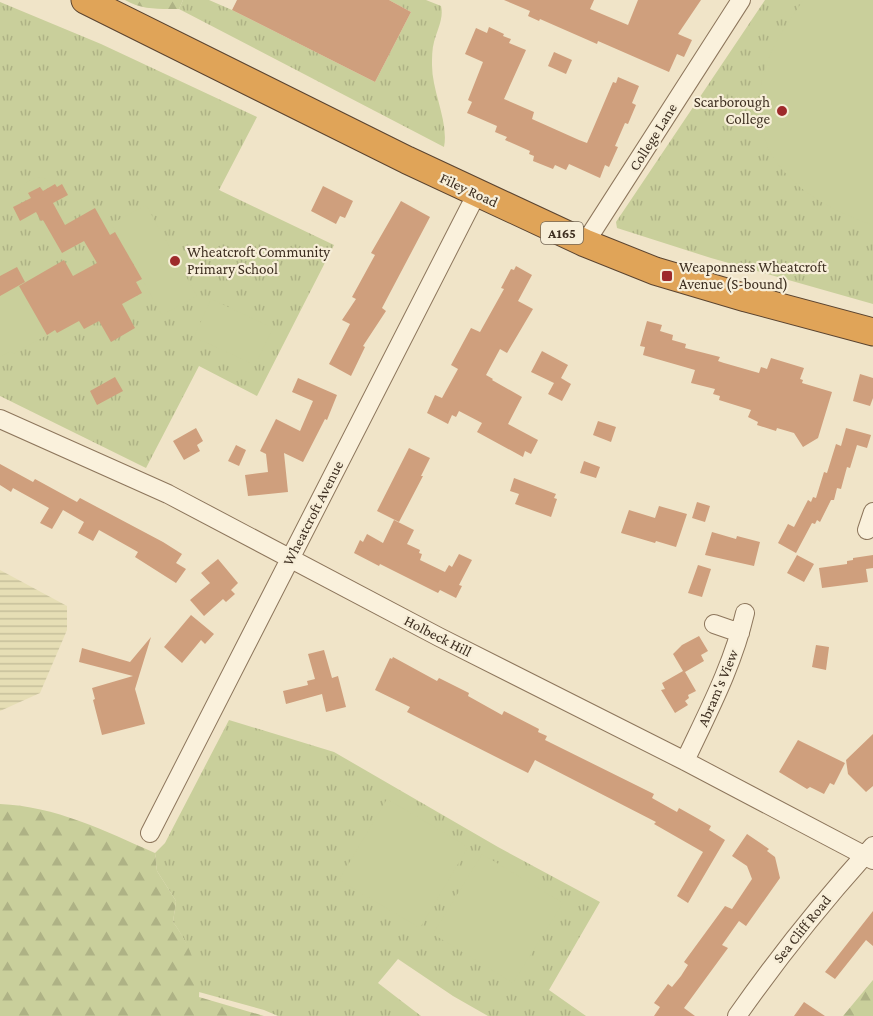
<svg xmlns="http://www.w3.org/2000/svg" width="873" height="1016" font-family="'Crimson Pro',serif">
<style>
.farmland{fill:url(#farmland-rules)}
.grass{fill:url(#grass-tufts)}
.forest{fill:url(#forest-firs)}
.green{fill:#c9cf9b}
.building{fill:#cf9f7d}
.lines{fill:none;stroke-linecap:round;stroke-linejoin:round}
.minor-casing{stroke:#8d765c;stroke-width:20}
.highway-casing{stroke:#5b4430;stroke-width:29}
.minor{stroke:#faf1dc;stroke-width:18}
.highway{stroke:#e0a458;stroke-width:27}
.poi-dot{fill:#9e2a2b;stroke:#f7eed8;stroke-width:2}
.labels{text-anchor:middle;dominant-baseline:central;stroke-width:4.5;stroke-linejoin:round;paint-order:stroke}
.shield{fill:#f7eed8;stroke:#756857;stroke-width:1.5}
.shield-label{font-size:14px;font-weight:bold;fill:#3d2e20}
.poi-label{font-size:15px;fill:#3d2e20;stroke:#f7eed8;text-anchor:start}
.street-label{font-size:15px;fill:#3d2e20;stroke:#f7eed8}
</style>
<defs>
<pattern id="farmland-rules" width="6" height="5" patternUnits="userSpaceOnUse" patternTransform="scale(1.5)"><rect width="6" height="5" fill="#e6deb5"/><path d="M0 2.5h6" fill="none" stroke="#c6bf9b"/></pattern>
<pattern id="grass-tufts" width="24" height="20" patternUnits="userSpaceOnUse" patternTransform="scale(1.5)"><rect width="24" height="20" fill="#c9cf9b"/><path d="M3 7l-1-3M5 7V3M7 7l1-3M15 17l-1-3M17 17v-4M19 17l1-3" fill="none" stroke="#aeb285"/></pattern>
<pattern id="forest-firs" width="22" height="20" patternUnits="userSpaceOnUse" patternTransform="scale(1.5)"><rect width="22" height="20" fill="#c9cf9b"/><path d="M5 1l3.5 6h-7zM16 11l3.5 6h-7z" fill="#aeb285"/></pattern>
</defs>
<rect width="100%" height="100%" fill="#f0e4c8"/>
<!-- farmland -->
<path class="farmland" d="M0 570 67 606V630L40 693 0 711Z"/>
<!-- grass -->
<path class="grass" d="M183 0H209L232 10 375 82 411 12 389 0H426L441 6C444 18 437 30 434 42 432 49 432 58 432 65 432 92 449 122 444 147L179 9Z
M765 0H873V304L711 258 617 228 616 222Z
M0 2 101 44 257 117 219 190 334 245 257 396 199 366 146 468 0 396Z
M229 720 334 752 498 847 600 902 549 990 586 1016H488L453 996 398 959 378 983 421 1016H278L264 1010 199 992C194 965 190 945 173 922L176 901 157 871 155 853 165 843Z"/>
<!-- forest -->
<path class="forest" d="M125 0H183L179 9C159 9 142 10 125 0Z
M0 804C55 806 105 831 155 853L157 871 176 901 173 922C188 942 201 971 199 997L264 1016H0Z
M873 980V1016H843Z"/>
<!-- green -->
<path class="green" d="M803 0H873V225C793 199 733 144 770 55 778 35 792 18 803 0Z
M42 177 55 184 43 191 40 187 28 193 31 198 18 204C14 188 27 179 42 177Z
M146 205 197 296 162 315 111 224Z
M44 272 47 335 13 354 11 351 0 357V296Z
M211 299 273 328 255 365 194 337Z
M387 799 468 847 420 928 339 880Z
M482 854 563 903 513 983 433 934Z"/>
<!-- building -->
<path class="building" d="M237 0H389L411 12 375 82 232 10Z
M504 0H594L590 9 628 25 638 0H701L678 34 692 40 684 57 677 54 669 72 598 41 597 44 540 19 539 21 528 16 530 11Z
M489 27 504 34 503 36 511 39 509 43 526 50 504 99 534 112 532 119 579 140 587 143 613 82 616 83 618 77 639 86 632 103 636 105 628 124 625 123 615 146 618 147 609 167 605 165 600 178 569 164 566 170 555 165 553 169 533 161 534 156 529 154 530 151 505 140 507 137 495 132 497 126 467 113 472 102 468 100 483 62 465 54 476 28 487 33Z
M554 52 572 60 566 74 548 66Z
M55 184 57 187 62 184 68 195 53 203 65 225 95 208 110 235 115 232 142 279 136 282 142 293 122 304 135 328 111 342 99 321 84 329 79 321 57 333 55 330 47 335 19 286 64 260 73 276 97 263 84 241 62 253 43 220 41 221 36 212 20 221 13 207 31 198 28 193 40 187 43 191Z
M323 186 353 201 345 218 340 216 336 224 311 211Z
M401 201 430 217 382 308 386 311 363 346 365 347 351 376 329 364 350 324 342 320 356 299 352 297 375 255 371 253Z
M516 266 532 275 518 301 533 309 507 353 500 349 486 375 493 379 492 380 522 397 508 424 538 440 531 454 525 451 523 457 477 432 482 423 459 411 456 417 452 415 448 424 427 413 435 395 442 398 458 369 451 365 471 328 480 332 504 289 501 288 511 269 514 270Z
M17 267 25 282 0 296V276Z
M647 321 662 325 660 331 673 335 672 340 686 344 685 348 720 357 718 361 724 363 759 373 761 367 767 369 771 358 804 368 800 379 803 380 802 383 832 392 818 438 803 447 794 433 777 428 776 431 757 425 758 422 748 417 751 410 719 400 720 396 713 394 715 389 691 383 695 370 643 355 645 347 640 346Z
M542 351 568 365 561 378 571 384 562 401 548 394 554 383 531 372Z
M860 374 873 378V398L870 406 853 401Z
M115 377 123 391 97 405 90 391Z
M298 378 337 395 327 420 325 419 303 462 284 453 288 492 248 496 245 475 268 472 266 454 260 451 276 419 300 431 313 401 292 392Z
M598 421 616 427 611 442 593 435Z
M196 428 203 441 197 445 200 451 184 460 173 441Z
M846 428 871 435 867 448 857 445 850 468 847 467 841 489 837 488 834 500H831L820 522 817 520 815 524 812 523 796 553 778 543 788 524 794 527 808 500 811 502 813 497 816 498 824 472 827 473 836 444 841 446Z
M236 445 246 450 239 466 228 461Z
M409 448 430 458 421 476H423L399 522 377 511Z
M584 461 600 467 596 478 580 473Z
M0 464 33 482 35 479 77 502 80 498 163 542 182 554 176 563 186 569 176 583 135 557 138 552 99 530 93 541 78 533 84 522 63 510 52 529 40 523 49 508 13 488 11 492 0 485Z
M514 478 556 494 554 498 557 499 551 517 515 504 519 494 510 491Z
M697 502 710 506 705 522 692 518Z
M659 506 687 514 676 547 656 541 655 543 621 533 629 510 655 518Z
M394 520 414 530 407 544 420 550 419 553 422 554 420 560 445 572 449 565 452 567 459 554 472 560 459 585 462 586 456 598 440 590 438 593 380 564 379 566 354 553 360 540 363 542 367 534 383 543Z
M712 532 736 539 737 536 760 542 754 566 705 555Z
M797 555 814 564 804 582 787 573Z
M873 555V568L866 569 868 582 822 588 819 568 847 564V561L853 560V558Z
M218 559 238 583 231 590 235 594 226 602 223 599 204 616 190 600 210 583 201 573Z
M698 565 711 569 702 597 688 593Z
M191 615 214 634 205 644 201 640 182 663 164 647Z
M699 636 708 651 701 655 704 661 685 672 696 691 688 695 689 698 685 701 688 705 675 713 661 690 665 689 662 683 683 671 673 654 682 645Z
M151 637 135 689 145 724 102 735 93 700 95 699 92 688 133 676 79 662 82 648 130 662Z
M816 645 829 647 826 670 812 667Z
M324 650 332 678 338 676 346 707 326 712 322 694 286 704 283 691 308 685 307 681 315 679 308 654Z
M393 657 437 681 439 678 469 693 468 696 502 715 504 711 539 729 538 732 547 736 545 740 654 794 652 798 677 812 679 808 711 826 709 830 725 840 688 903 677 896 703 852 654 824 656 822 535 760 528 773 407 712 410 707 375 690 390 658 392 659Z
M873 734V786L866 792 848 774 846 760Z
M798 740 845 763 834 785 830 783 824 794 810 787 807 789 779 772Z
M747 834 769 849 767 851 775 857 780 878 746 926 739 921 722 945 728 948 684 1008 695 1016H654L660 1007 654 1003 668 984 672 987 681 976 688 965 684 962 725 906 732 909 752 879 747 866 732 856Z
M873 911V946L866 940 835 979 825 972Z
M804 1002 825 1016H794Z"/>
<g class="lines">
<defs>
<path id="minor" d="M585 243 741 0
M0 419 168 494 439 637 685 761 873 860
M867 530 873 512
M714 624 740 633
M685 761C708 712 733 665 745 613
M150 833 477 193
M737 1016C779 956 824 900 873 846"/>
<path id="highway" d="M85 0 407 160 585 243 655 271 746 298 873 332"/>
</defs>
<!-- minor casing -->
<use href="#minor" class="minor-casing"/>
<!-- highway casing -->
<use href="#highway" class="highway-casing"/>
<!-- minor -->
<use href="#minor" class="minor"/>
<!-- highway -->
<use href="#highway" class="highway"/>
</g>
<!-- markers -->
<g class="poi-dot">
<circle cx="782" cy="111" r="6"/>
<circle cx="175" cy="261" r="6"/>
<rect x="661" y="270" width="12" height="12" rx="3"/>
</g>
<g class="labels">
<!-- shield labels -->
<rect class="shield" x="541" y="222" width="42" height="22" rx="4.5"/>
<g class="shield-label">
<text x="562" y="233">A165</text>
</g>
<!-- poi labels -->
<g class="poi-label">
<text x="770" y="102" text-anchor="end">Scarborough<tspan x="770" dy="17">College</tspan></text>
<text x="187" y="252">Wheatcroft Community<tspan x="187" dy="17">Primary School</tspan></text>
<text x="679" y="267">Weaponness Wheatcroft<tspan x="679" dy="17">Avenue (S-bound)</tspan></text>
</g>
<!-- street labels -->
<g class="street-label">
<text transform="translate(653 137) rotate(-58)">College Lane</text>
<text transform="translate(469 190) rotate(25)">Filey Road</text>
<text transform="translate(313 513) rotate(-63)">Wheatcroft Avenue</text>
<text transform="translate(438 636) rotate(27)">Holbeck Hill</text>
<text transform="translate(718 688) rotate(-67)">Abram's View</text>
<text transform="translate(802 929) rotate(-51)">Sea Cliff Road</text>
</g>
</g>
</svg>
